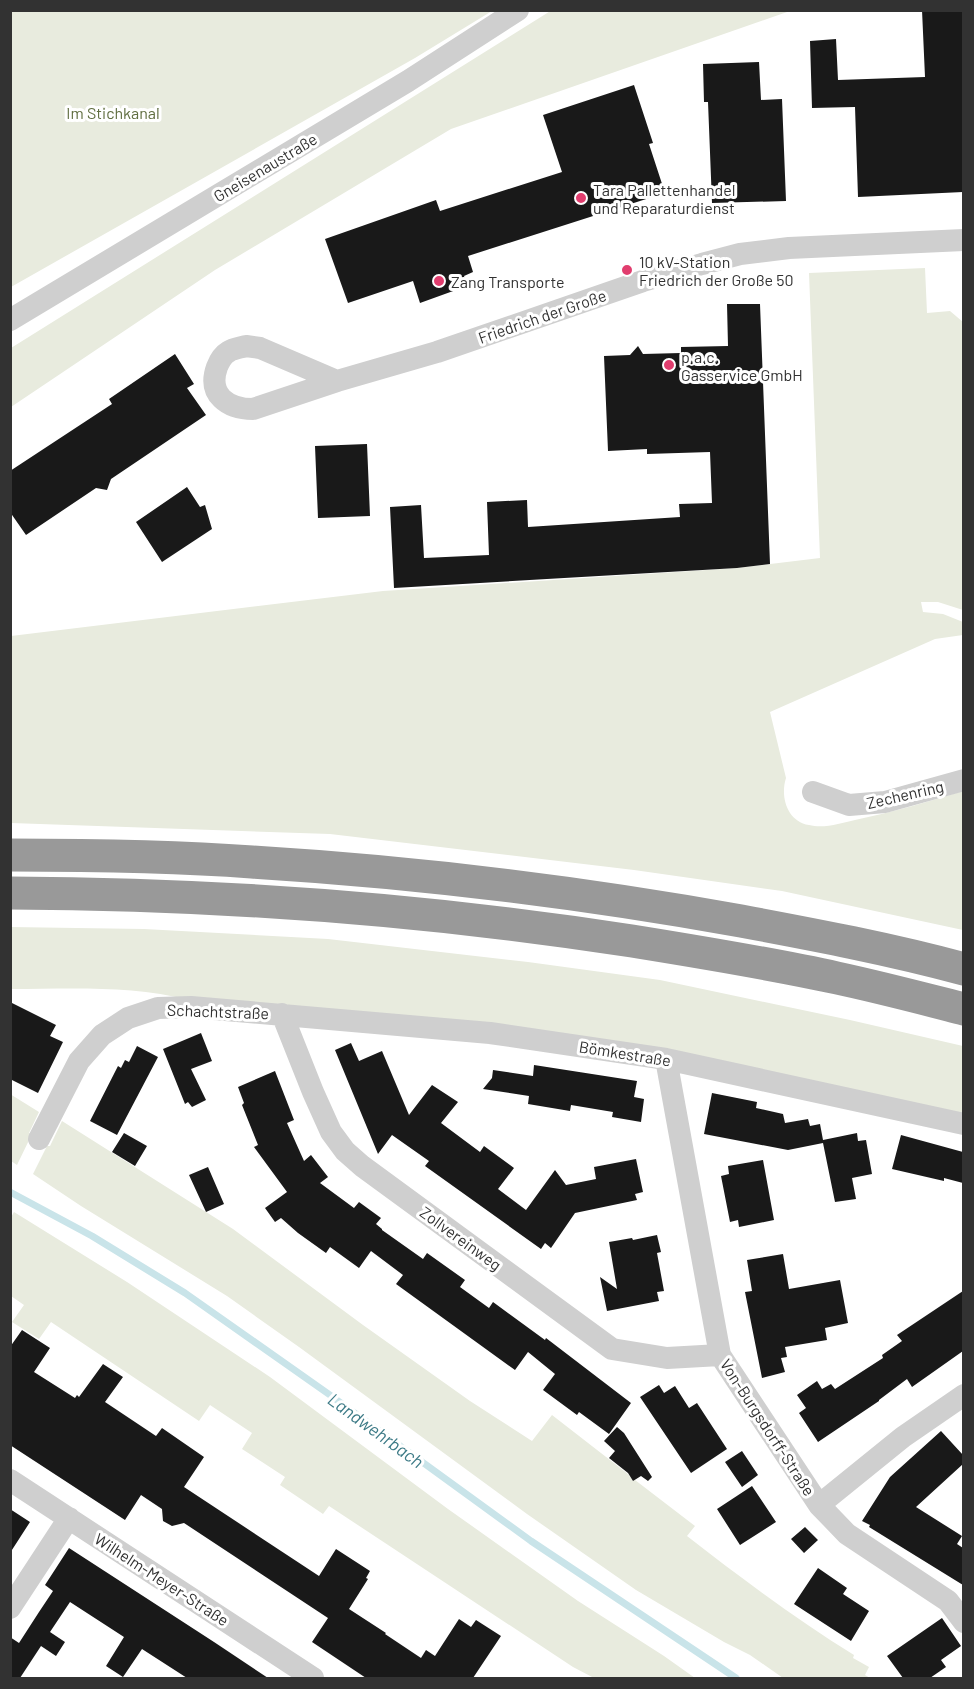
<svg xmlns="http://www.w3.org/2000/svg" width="974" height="1689" font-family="Barlow,sans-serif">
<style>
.green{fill:#e8ebde}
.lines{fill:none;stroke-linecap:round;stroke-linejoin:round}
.stream{stroke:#c9e4e9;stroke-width:7}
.building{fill:#191919}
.street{stroke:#cfcfcf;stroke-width:22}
.highway{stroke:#999;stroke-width:33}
.poi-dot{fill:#e13d6e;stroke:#fff;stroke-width:2}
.labels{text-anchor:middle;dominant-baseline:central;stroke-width:6;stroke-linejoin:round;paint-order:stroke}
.park-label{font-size:16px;fill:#606e40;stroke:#fff}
.street-label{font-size:16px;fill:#323232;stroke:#fff}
.poi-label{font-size:16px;fill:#323232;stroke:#fff;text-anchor:start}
.water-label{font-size:18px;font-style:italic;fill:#3c7a86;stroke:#fff}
</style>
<rect width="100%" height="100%" fill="#fff"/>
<!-- green -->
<path class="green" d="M11 10H492V11L415 58 11 287Z
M552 10 790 11 451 129 215 270 11 407V348Z
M925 268 927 313 950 311 963 322V610L938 602H921L923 612 943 614 963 622V635L935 639 770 712 786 778C780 797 787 821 809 825 824 829 841 823 855 820 892 812 928 802 963 791V930L782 891 634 870 330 834 11 823V636L383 591 737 568 820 558 809 273Z
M10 927 144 929 328 939 528 962 660 980 850 1020 963 1046V1116L902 1100 189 1000C131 985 69 989 11 989Z
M10 1094 39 1112 29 1133 32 1134 17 1165 11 1161Z
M62 1121 233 1229 363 1325 470 1401 532 1441 552 1415 628 1474 633 1481 635 1480 695 1526 687 1536C741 1578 796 1619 854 1655L853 1658 869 1667 865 1675 870 1678H783L750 1655 724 1642 636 1590 527 1514 299 1347 227 1296 81 1206 33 1174 47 1146H50Z
M14 1212 127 1282 270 1377 448 1509 578 1601 664 1656 695 1678H594L573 1667 329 1506 323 1514 280 1485 285 1477 242 1449 252 1433 210 1405 199 1421 51 1322 39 1339 12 1322 24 1305 11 1296 10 1219Z"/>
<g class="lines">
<!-- stream -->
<path class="stream" d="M10 1192 92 1236 185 1293 330 1395 531 1541 736 1678"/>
</g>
<!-- building -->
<path class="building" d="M922 10H963V192L858 197 855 107 812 108 810 41 836 39 838 80 925 77Z
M759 62 761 100 782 99 786 201 712 203 708 102H704L703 64Z
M634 85 653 143 649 144 665 193 468 256 473 272 464 276 467 286 420 303 413 281 348 303 325 239 436 200 440 211 562 172 543 115Z
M727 304H760L770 564 737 568 394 588 390 507 421 505 424 558 489 555 487 502 527 500 528 527 680 517 679 504 712 503 710 452 647 454V449L608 451 604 356 630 355 638 346 643 354 681 353V347L728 346Z
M175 354 194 384 187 388 206 415 111 479 107 490 96 488 26 535 10 512V471L112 404 109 399Z
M367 444 370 516 318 518 315 446Z
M187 487 200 507 205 505 212 529 162 562 136 522Z
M10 1002 56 1025 50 1036 63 1042 38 1093 10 1079Z
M201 1033 212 1061 191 1069 206 1100 192 1107 188 1102 185 1104 163 1049Z
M351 1043 359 1061 382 1051 409 1115 432 1085 458 1102 441 1123 480 1152 484 1146 514 1168 498 1189 526 1210 555 1170 566 1185 596 1179 594 1167 636 1159 643 1192 635 1194 637 1200 575 1213 551 1248 545 1243 541 1249 425 1166 429 1161 392 1135 378 1154 335 1050Z
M137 1046 158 1057 117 1135 90 1121 118 1066 121 1068 125 1060 129 1062Z
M534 1065 637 1081 634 1097 644 1099 641 1122 612 1117 613 1112 571 1105 570 1111 528 1104 529 1096 483 1089 492 1078 493 1070 533 1076Z
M275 1071 294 1120 287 1123 304 1161 311 1155 328 1177 320 1183 354 1208 359 1202 381 1218 376 1224 382 1229V1230L423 1259 427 1253 465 1280 460 1287 489 1308 493 1302 545 1340 546 1338 631 1403 609 1434 579 1412 577 1415 543 1390 555 1374 528 1352 515 1370 396 1284 403 1275 371 1251 359 1268 330 1247 326 1253 298 1233 281 1218 275 1222 265 1208 287 1192 254 1147 258 1145 242 1105 244 1103 238 1087Z
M712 1093 757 1102 756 1108 783 1114 785 1123 808 1119 810 1126 820 1124 823 1140 857 1133 858 1141 866 1140 872 1174 852 1178 856 1199 835 1202 823 1143 788 1150 704 1134Z
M124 1133 147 1146 135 1166 112 1152Z
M901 1135 963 1152V1183L944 1178V1181L892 1169Z
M763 1160 774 1220 739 1227 738 1220 730 1222 721 1176 729 1174 728 1166Z
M208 1167 224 1204 206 1212 189 1175Z
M657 1235 661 1252 657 1253 664 1291 657 1292 659 1301 607 1311 600 1277 617 1289 609 1242 632 1238 633 1240Z
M783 1254 789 1289 840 1280 848 1323 825 1328 827 1340 785 1347 787 1357 781 1358 785 1372 762 1378 745 1292 752 1291 747 1260Z
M963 1291V1351L912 1387 907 1379 879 1400V1401L818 1442 799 1413 806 1408 797 1395 817 1381 822 1389 831 1384 835 1389 883 1358 882 1355 902 1341 897 1335Z
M22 1330 50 1348 34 1372 75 1398 77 1395 79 1397 103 1364 123 1377 105 1402 156 1436 162 1428 204 1457 184 1487 319 1576 336 1549 370 1571 366 1578 368 1579 349 1609 386 1633 385 1634 421 1658 426 1650 435 1656 459 1619 471 1627 476 1620 501 1636 473 1678H366L312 1642 328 1618 184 1523 172 1526 163 1521 162 1509 141 1495 125 1520 10 1445V1347Z
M659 1385 664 1393 675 1386 689 1408 697 1403 727 1449 691 1473 640 1397Z
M617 1427 624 1433 652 1477 648 1481 641 1476 633 1481 628 1473 609 1458 615 1451 604 1441Z
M941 1431 963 1455V1464L916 1507 962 1536 957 1544 963 1548V1585L869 1527 870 1525 862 1521 890 1477Z
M742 1451 758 1475 742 1487 725 1462Z
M752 1486 776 1522 740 1545 717 1509Z
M10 1509 30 1522 10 1553Z
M805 1527 818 1540 804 1553 791 1539Z
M69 1548 214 1642 268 1678H187L142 1649 123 1677 106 1666 124 1637 70 1602 50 1632 65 1642 56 1656 41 1646 20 1678H10V1637L19 1643 39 1612 53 1591 45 1585Z
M818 1568 847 1588 843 1594 869 1611 851 1641 794 1604Z
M942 1618 961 1646 941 1660 946 1667 930 1678H903L887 1656Z"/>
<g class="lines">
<!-- street -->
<path class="street" d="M10 320 408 81 518 10
M246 346 260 348 337 381 253 409C228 409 207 395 217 367 219 362 223 355 228 352 234 348 240 348 246 346Z
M337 381 437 352 643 281 702 264 740 254 789 248 964 240
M813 792 849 805 885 802 964 780
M282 1014 313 1092 331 1132 345 1151 362 1166 612 1349 667 1358 720 1355
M666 1059 720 1355 819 1505 847 1534 948 1601 964 1622
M39 1139 79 1061 102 1035 128 1018 158 1008 191 1007 490 1033 666 1059 964 1124
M10 1480 313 1678
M819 1505 903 1437 964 1395
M10 1608 69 1518"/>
<!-- highway -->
<path class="highway" d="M10 855C91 855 172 856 252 862 416 872 580 892 741 921 816 935 890 949 964 969
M10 893C219 894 426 909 632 941 700 952 769 963 837 978 879 987 921 998 964 1009"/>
</g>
<!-- markers -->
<g class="poi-dot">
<circle cx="581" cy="198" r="6"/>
<circle cx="627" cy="270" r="6"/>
<circle cx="439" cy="281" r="6"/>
<circle cx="669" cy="365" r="6"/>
</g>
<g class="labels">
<!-- park labels -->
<g class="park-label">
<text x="113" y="112">Im Stichkanal</text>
</g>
<!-- street labels -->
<g class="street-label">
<text transform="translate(265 167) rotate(-31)">Gneisenaustraße</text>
<text transform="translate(542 316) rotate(-19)">Friedrich der Große</text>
<text transform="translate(905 794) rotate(-13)">Zechenring</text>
<text transform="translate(218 1011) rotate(2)">Schachtstraße</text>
<text transform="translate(625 1053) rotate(9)">Bömkestraße</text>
<text transform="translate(461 1238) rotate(36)">Zollvereinweg</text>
<text transform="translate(768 1427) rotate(57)">Von-Burgsdorff-Straße</text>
<text transform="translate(162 1579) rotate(33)">Wilhelm-Meyer-Straße</text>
</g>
<!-- poi labels -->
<g class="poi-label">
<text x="593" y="189">Tara Pallettenhandel<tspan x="593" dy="18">und Reparaturdienst</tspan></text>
<text x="639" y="261">10 kV-Station<tspan x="639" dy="18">Friedrich der Große 50</tspan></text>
<text x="451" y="281">Zang Transporte</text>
<text x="681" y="356">p.a.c.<tspan x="681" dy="18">Gasservice GmbH</tspan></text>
</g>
<!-- water labels -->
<g class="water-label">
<text transform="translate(376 1430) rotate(36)">Landwehrbach</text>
</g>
</g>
<!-- border -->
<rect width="974" height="1689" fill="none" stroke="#323232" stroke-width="24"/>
</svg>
